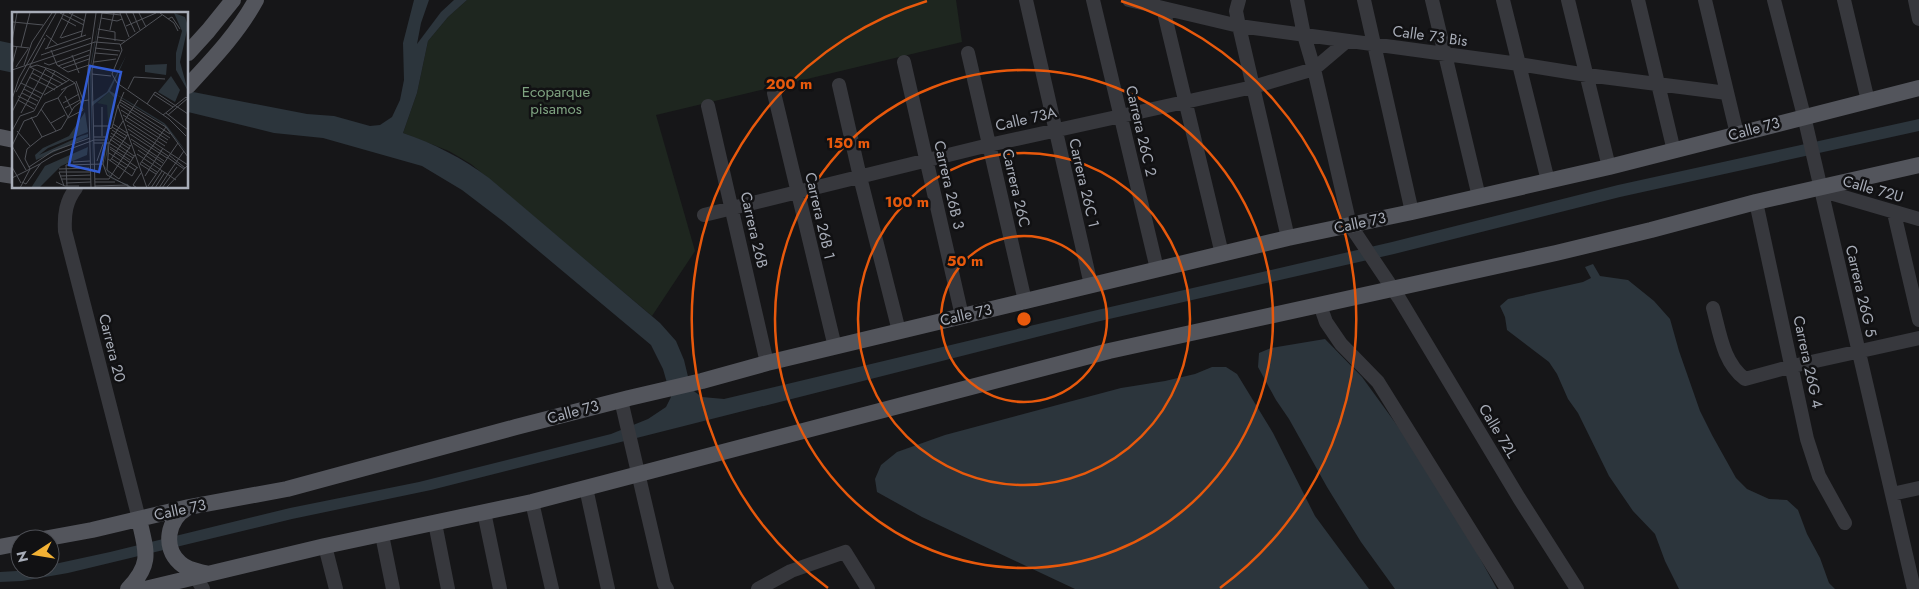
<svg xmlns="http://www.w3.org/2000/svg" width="1919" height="589" font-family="Jost,sans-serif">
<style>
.green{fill:#1e261f}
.water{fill:#2c353c}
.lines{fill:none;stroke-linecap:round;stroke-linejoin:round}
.minor{stroke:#37383d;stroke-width:14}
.major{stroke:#53555c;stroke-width:16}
.ring{fill:none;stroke:#e8590c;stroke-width:2.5}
.labels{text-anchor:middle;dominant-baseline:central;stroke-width:5;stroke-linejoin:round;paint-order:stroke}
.street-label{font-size:15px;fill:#a8adb8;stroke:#111113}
.park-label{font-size:15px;fill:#7fa381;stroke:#111113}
.inset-road{fill:none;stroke:#505258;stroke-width:1}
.view{fill:#325cd3;fill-opacity:0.15;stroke:#325cd3;stroke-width:2.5}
.inset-edge{fill:none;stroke:#a8adb8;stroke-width:2.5}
.centre{fill:#e8590c;stroke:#111113;stroke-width:2.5}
.ring-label{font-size:15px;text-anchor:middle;font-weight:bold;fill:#e8590c;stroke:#111113;stroke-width:5;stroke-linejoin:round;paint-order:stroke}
</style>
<rect width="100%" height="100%" fill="#161618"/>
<!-- green -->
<path class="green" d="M467 0H956L962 42 656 115 695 251 652 316 471 164 449 151 403 133 417 93 428 41 448 17Z"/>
<!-- water -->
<path class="water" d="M414 0H429L421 23 417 44 441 12 454 0H467L448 17 428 41 417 93 403 133C435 144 462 158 489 178L660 323 676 341 684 360 691 389 702 397 724 399 1093 311 1392 242 1618 185 1919 119V131L1620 197 1394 254 1096 322 431 490 292 519 68 573 22 581 0 582V572L50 569V565L110 552 290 508 419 482 611 434 648 419 666 407 671 397 663 369 651 345 504 222 462 190 422 166 323 138 274 133 188 112V91L307 114 334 116 370 126 380 125 392 117 400 100 404 80 403 43Z
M0 41 14 44V73L0 70Z
M1593 264 1600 276 1628 280 1654 301 1670 319 1679 351 1700 411 1712 435 1736 478 1747 489 1769 499 1787 500 1798 510 1807 534 1820 558 1829 583 1835 589H1679L1665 561 1655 534 1633 511 1609 476 1578 413 1568 399 1557 374 1549 362 1507 330 1505 317 1500 306 1508 299 1583 282 1591 278 1585 267Z
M1325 339 1362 377 1410 443 1471 542 1497 589H1395L1361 542 1327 487 1289 419 1276 400 1258 367 1259 353 1271 348Z
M1212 367H1226L1237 374 1273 433 1315 516 1369 589H1075L922 517 877 492 875 479 881 465 897 452 945 435 1121 388 1165 381 1195 374Z"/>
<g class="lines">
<!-- minor -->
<path class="minor" d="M1026 0 1091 285
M1093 0 1157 269
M1129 0 1239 26 1519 64 1587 75 1727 93
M1239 0 1236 11 1239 26 1288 238
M1297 0 1304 35 1314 69 1350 225 1399 298 1519 498 1577 589
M1364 0 1412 212
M1432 0 1479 197
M1503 0 1548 181
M1568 0 1609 167
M1638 0 1674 151
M1705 0 1737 134
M1774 0 1804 116 1914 589
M1844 0 1868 101
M1915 0 1919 19
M1163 8 1222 254
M968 53 1025 301
M904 62 962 316
M839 85 860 177 899 331
M774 93 835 347
M708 106 767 363
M1820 187 1830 193 1919 219
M76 188C66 201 64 214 65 231L139 519
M1756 202 1807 439 1819 476 1845 523
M1894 213 1919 320
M704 215 989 145 1253 87 1314 69 1347 41
M1320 305 1326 322 1341 344 1378 382 1507 589
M1713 308C1720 334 1723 362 1745 379L1793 366 1919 338
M621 400 664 584 667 589
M586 488 608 589
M1892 494 1919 488
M532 502 552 589
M484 512 500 589
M435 523 448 589
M382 535 393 589
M325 546 336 589
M195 576 203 589
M758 589 791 571 845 552 868 589"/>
<!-- major -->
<path class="major" d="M188 53 208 31 233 0
M188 86C213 59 238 33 256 0
M0 137 14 140
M0 174 14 176
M187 508C168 519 162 547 180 563 187 570 196 571 205 573
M43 539 92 530 189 507 287 489 516 427 629 398 702 381 767 363 1288 238 1412 212 1609 167 1919 88
M0 547 20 543
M128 589C153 563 146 551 139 519
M145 589 325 546 532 502 1109 351 1556 253 1651 230 1756 202 1919 165"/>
</g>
<!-- distance rings -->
<g class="ring">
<circle cx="1024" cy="319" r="83"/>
<circle cx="1024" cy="319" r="166"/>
<circle cx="1024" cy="319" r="249"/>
<path d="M828 588A333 333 0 0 1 927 1M1121 1A333 333 0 0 1 1220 588"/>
</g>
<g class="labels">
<!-- street labels -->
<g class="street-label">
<text transform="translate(1430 36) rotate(8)">Calle 73 Bis</text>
<text transform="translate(1026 119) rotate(-13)">Calle 73A</text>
<text transform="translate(1754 129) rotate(-15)">Calle 73</text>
<text transform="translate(1141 131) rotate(77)">Carrera 26C 2</text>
<text transform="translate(1084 183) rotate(77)">Carrera 26C 1</text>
<text transform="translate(949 185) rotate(77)">Carrera 26B 3</text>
<text transform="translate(1016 188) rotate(77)">Carrera 26C</text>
<text transform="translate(1873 189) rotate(16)">Calle 72U</text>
<text transform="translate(820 216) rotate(77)">Carrera 26B 1</text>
<text transform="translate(1360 223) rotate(-12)">Calle 73</text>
<text transform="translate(754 230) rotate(77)">Carrera 26B</text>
<text transform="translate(1861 291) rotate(77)">Carrera 26G 5</text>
<text transform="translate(966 315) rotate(-13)">Calle 73</text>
<text transform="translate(112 348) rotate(76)">Carrera 20</text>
<text transform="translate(1808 362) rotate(78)">Carrera 26G 4</text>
<text transform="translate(573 412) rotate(-15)">Calle 73</text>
<text transform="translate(1498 431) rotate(59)">Calle 72L</text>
<text transform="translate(180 510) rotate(-12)">Calle 73</text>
</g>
<!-- park labels -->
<g class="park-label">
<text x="556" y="92">Ecoparque<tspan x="556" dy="17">pisamos</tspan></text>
</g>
</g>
<!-- overview -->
<g transform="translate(12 12)">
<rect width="176" height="176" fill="#161618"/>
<path d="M97 80 104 88 99 114 96 110 95 93 85 91Z" fill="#1e261f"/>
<path d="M88 1 79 55 80 90 95 80 114 44 98 79 116 89 152 111 155 114 176 142 151 112 103 82 104 88 102 105 97 122 96 139 92 153 101 167 115 172 121 176 100 167 92 154 97 122 102 104 104 88 97 80 80 94 81 176 78 55ZM162 1 173 5 176 14 168 50 176 79 164 58V41L170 19ZM155 52 154 63 133 60V53ZM159 64 168 78 163 90 146 80ZM73 100 76 120 36 136 27 143 69 124 76 122V125L24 148 23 143 31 136 57 124ZM76 135 75 143 49 154 27 176H19L33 154Z" fill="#2c353c"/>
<path class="inset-road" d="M48 1 72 13M57 1 73 9M90 1 109 3M108 1 117 25M114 1 123 20M121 1 128 18M127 1 134 15M148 1 162 11 166 19M49 6 64 14M89 6 105 9 110 7M156 7 160 5 168 17M1 10 31 13M114 14 144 1M86 17 103 20V29M98 18 102 1M34 23 46 33M69 25 74 1M85 25 113 29M48 26 61 1M49 26 70 19M0 29 5 1M108 33 150 3M0 34 17 36M9 35 18 1M35 36 52 1M83 36 108 39M33 37 74 23M39 38 45 53 56 60M83 41 106 43M29 43 79 26M60 43 67 61M82 50 104 47M32 51 37 53 78 38M0 53 5 34M12 53 20 30 40 1M46 54 77 43M4 55 16 37M18 55 25 53 43 59 63 71 71 98 56 106M18 55 51 72M51 56 77 47M33 57 55 70M0 58 83 30 108 32 110 38 100 62 105 71 157 107 174 124M56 60 77 53M20 61 46 75M80 62 99 64M17 65 43 78M64 69 71 88M9 71 31 82M12 77 29 86M116 77 122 65 153 67M49 78 63 71M4 80 33 26M112 80 106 94 135 176M10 81 26 89M141 82 161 95M32 83 57 68M6 84 24 93M53 84 60 98M46 86 56 105M0 87 7 66 44 1M6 88 22 97M109 88 154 115 176 145M126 88 113 108 153 134M108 90 158 122M51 91 67 82M135 92 143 80 176 102M108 93 158 126M90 95V124M53 96 68 88M29 97 44 119M109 98 156 128M0 100 22 57M9 101 34 56M154 101 176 118M111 103 155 131M151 103 174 85 176 87M156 103 176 86M19 105 30 125M111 109 97 131 95 158 107 167 123 143M39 111 53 103M101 112 115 121M115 113 176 153M82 114H98M100 115 115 124M97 117 100 116 106 93M116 117 156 144M100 118 114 127M0 119 8 104 22 99 43 59M5 119 18 134M99 121 118 134M118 122 155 146M98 124 118 137M82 125H95L91 152 95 163 120 176M98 127 122 144M119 127 152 149M82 131H97L121 146M121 131 151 151M0 134 12 109 25 104 33 91 46 86 55 75M0 134 14 158M98 135 118 148M98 137 126 156M126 138 149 154M97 141 123 158M125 142 164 168M157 143 173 156M155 145 172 157M96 147 120 164 125 155M100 147 114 156M85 149 91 132M98 149 116 122M61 150 78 149M130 150 145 160M0 155 9 171M17 155 41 139 78 126M47 157 77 156M144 162 128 152 154 115M156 162 172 139M48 164 79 163M133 164 151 136M0 166 28 152M50 167H79M83 167H97L119 133M10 170 14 172 29 151 42 143 82 128H95M44 170 53 174H67M83 170H103M54 171 79 170M52 174 47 160H78M55 174 54 153 91 152M83 174 116 173V176M136 174 166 131M8 176 18 157 13 147 15 137 30 125 49 117 62 95 70 89 77 88M79 176 76 57 84 1M83 176 80 58 90 1M125 176 121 173 129 161M139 176 150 159M143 176 153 160M147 176 156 162M150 176 165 155M154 176 176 153"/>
<path class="view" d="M78 54 109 60 87 160 57 153Z"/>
<rect width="176" height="176" class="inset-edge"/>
</g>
<circle cx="1024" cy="319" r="8" class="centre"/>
<g class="ring-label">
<text x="789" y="89">200 m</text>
<text x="848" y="148">150 m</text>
<text x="907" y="207">100 m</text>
<text x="965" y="266">50 m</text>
</g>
<!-- north arrow -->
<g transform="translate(35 554) rotate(258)"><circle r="24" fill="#111113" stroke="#4d4f55"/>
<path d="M0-4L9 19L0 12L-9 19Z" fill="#f2b134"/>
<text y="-8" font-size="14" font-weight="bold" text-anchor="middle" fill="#a8adb8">N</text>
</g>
</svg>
